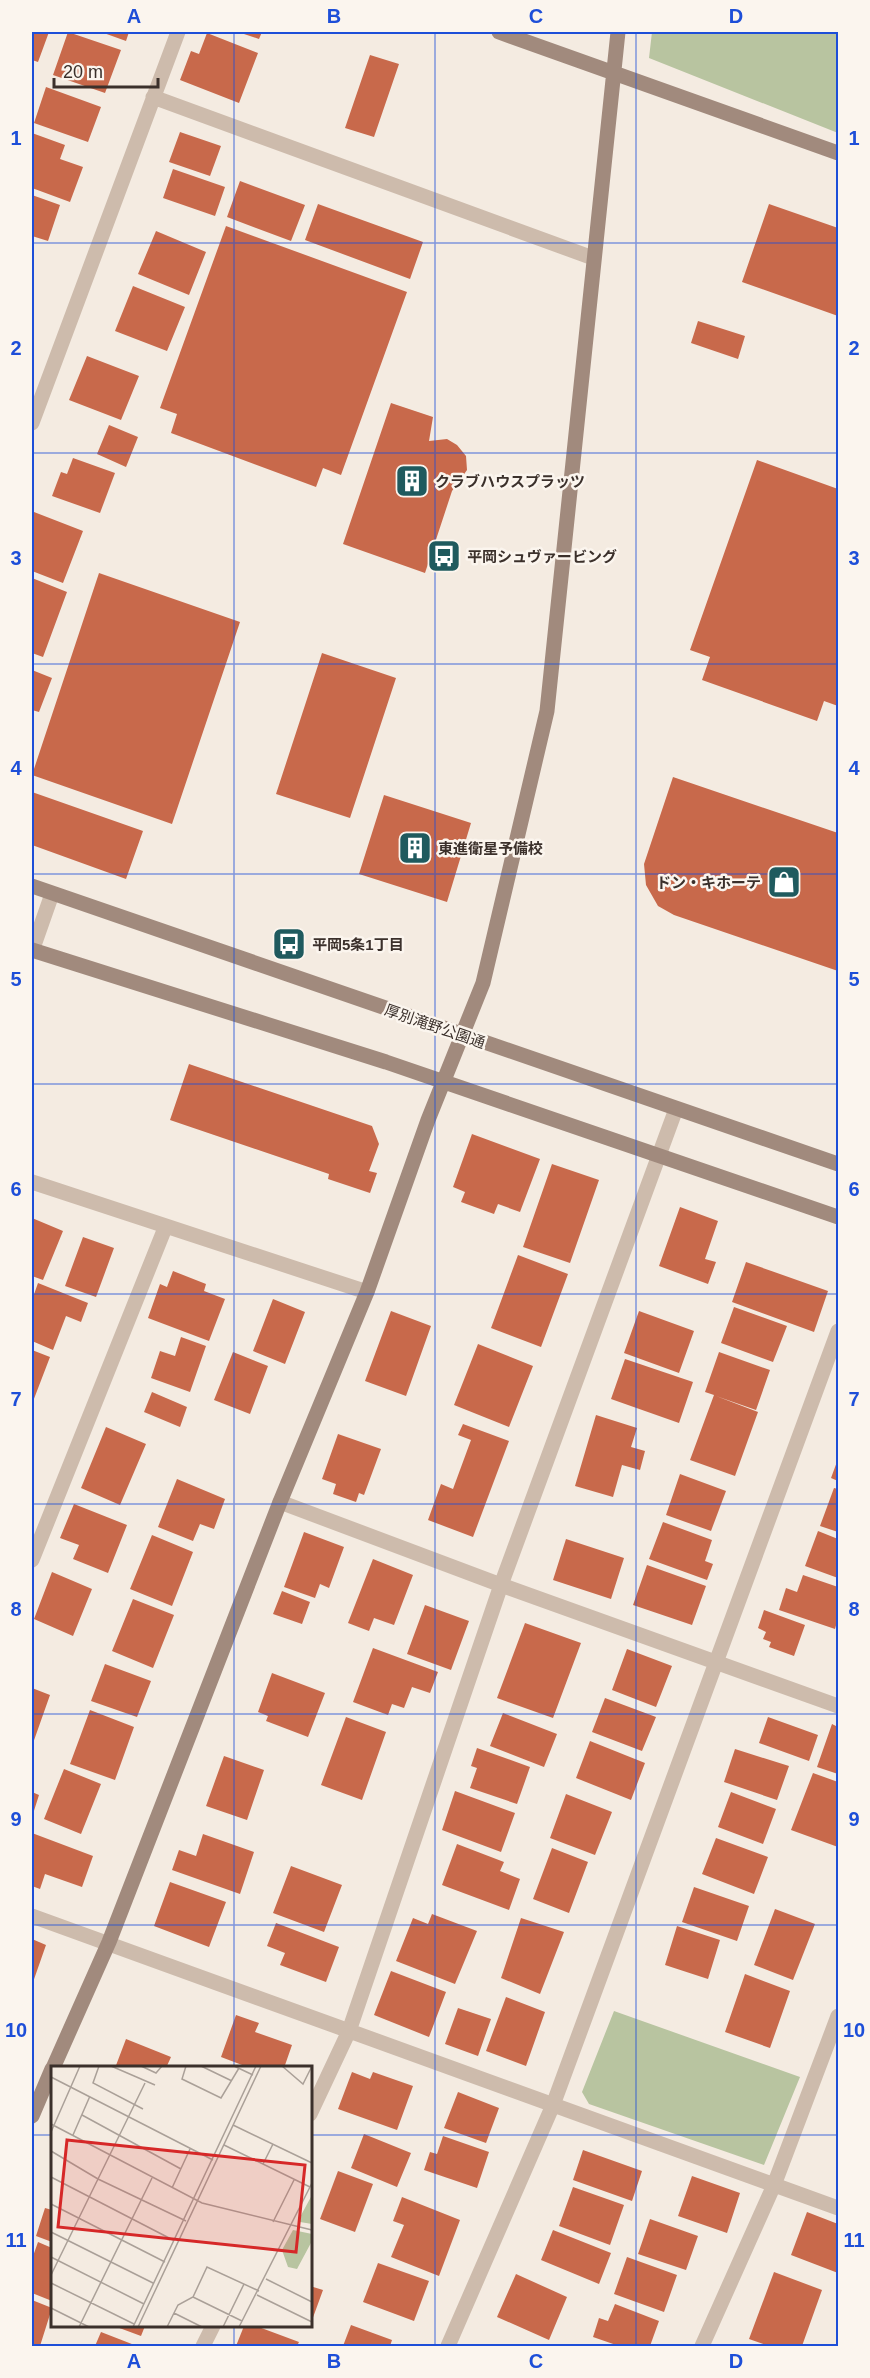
<svg xmlns="http://www.w3.org/2000/svg" width="870" height="2378" font-family="Helvetica,'Noto Sans JP',sans-serif">
<style>
.green{fill:#b8c4a0}
.building{fill:#c8694b}
.lines{fill:none;stroke-linecap:round;stroke-linejoin:round}
.street{stroke:#cdbbac;stroke-width:15}
.secondary{stroke:#a18a7d;stroke-width:15}
.grid{fill:none;stroke:#1d4ed8;stroke-width:1.5;stroke-opacity:0.55}
.labels{text-anchor:middle;dominant-baseline:central;stroke-width:5;stroke-linejoin:round;paint-order:stroke}
.poi-label{font-size:15px;font-weight:bold;fill:#3b302b;stroke:#fbf5ee;text-anchor:start}
.street-label{font-size:15px;fill:#3b302b;stroke:#fbf5ee}
.inset-road{fill:none;stroke:#aaa098;stroke-width:1.5}
.view{fill:#d62828;fill-opacity:0.15;stroke:#d62828;stroke-width:3}
.inset-edge{fill:none;stroke:#3b302b;stroke-width:3}
.neatline{fill:none;stroke:#1d4ed8;stroke-width:2}
.grid-label{font-size:20px;text-anchor:middle;font-weight:bold;fill:#1d4ed8}
</style>
<rect width="100%" height="100%" fill="#f4ebe1"/>
<!-- green -->
<path class="green" d="M652 32H838V133L649 58Z
M614 2011 800 2077 764 2165 589 2104 582 2092Z"/>
<!-- building -->
<path class="building" d="M32 32H49L38 62 32 60Z
M68 32 121 50 105 93 53 75Z
M101 32H129L126 41Z
M238 32H262L259 39Z
M207 33 258 53 239 103 180 80 191 51 199 54Z
M370 55 399 64 374 137 345 128Z
M46 87 101 107 88 142 34 123Z
M180 132 221 146 210 176 169 162Z
M32 133 65 145 60 159 83 167 70 202 32 188Z
M173 169 225 187 215 216 163 198Z
M240 181 305 205 291 241 227 217Z
M32 195 60 205 48 241 32 236Z
M318 204 423 242 410 279 305 240Z
M769 204 838 228V316L742 282Z
M226 226 407 292 341 475 323 468 316 487 171 433 177 414 160 408Z
M156 231 206 252 189 295 138 274Z
M133 286 185 307 167 351 115 331Z
M698 321 745 336 738 359 691 343Z
M87 356 139 376 121 420 69 400Z
M391 403 433 417 429 441 447 439 457 445 466 456 467 470 452 491 425 573 343 544Z
M109 425 138 437 126 467 97 454Z
M73 458 115 473 100 513 52 496 61 472 67 474Z
M757 460 838 489V706L824 701 817 721 702 680 710 657 690 650Z
M34 512 83 531 63 583 32 571V520Z
M99 573 240 622 172 824 32 775Z
M32 578 67 592 43 657 32 653Z
M322 653 396 678 350 818 276 794Z
M32 670 52 678 39 712 32 710Z
M673 777 838 833V971L674 915 658 906 646 885 644 864Z
M32 792 143 831 126 879 32 845Z
M384 795 471 823 447 902 359 874Z
M189 1064 372 1126 379 1144 369 1171 377 1173 370 1193 328 1179 329 1174 170 1120Z
M472 1134 540 1159 520 1212 498 1204 494 1214 461 1202 465 1192 453 1187Z
M552 1164 599 1180 570 1263 523 1247Z
M680 1207 718 1221 705 1259 716 1262 708 1284 659 1266Z
M32 1218 63 1231 43 1280 32 1276Z
M83 1237 114 1248 96 1297 65 1286Z
M518 1255 568 1274 541 1347 491 1328Z
M746 1262 828 1291 814 1332 732 1302Z
M173 1271 206 1284 204 1291 225 1299 209 1341 148 1318 160 1284 167 1287Z
M38 1283 88 1303 81 1322 66 1316 53 1350 32 1341V1300Z
M273 1299 305 1312 285 1364 253 1351Z
M734 1307 787 1326 773 1362 721 1343Z
M391 1311 431 1326 406 1396 365 1381Z
M639 1311 694 1331 679 1373 624 1353Z
M181 1337 206 1346 190 1392 151 1378 160 1351 175 1356Z
M478 1344 533 1366 509 1427 454 1405Z
M32 1350 50 1357 32 1404Z
M233 1352 268 1366 250 1414 214 1400Z
M719 1352 770 1370 756 1410 716 1396 758 1412 735 1476 690 1460 714 1395 705 1392Z
M625 1359 693 1382 679 1423 611 1399Z
M152 1392 187 1407 180 1427 144 1412Z
M596 1415 637 1428 631 1447 645 1451 640 1470 622 1465 613 1497 575 1486Z
M463 1424 509 1441 473 1537 428 1520 441 1484 453 1489 471 1440 458 1435Z
M106 1427 146 1444 120 1505 81 1488Z
M338 1434 381 1449 364 1495 359 1493 356 1502 333 1494 336 1484 322 1479Z
M838 1459V1481L831 1478Z
M680 1474 726 1491 711 1531 666 1515Z
M177 1479 225 1499 214 1529 200 1524 193 1541 158 1527Z
M834 1488 838 1489V1532L820 1526Z
M74 1504 127 1525 108 1573 73 1559 79 1545 60 1538Z
M663 1522 712 1540 705 1561 713 1564 707 1580 649 1559Z
M818 1531 838 1539V1578L805 1566Z
M304 1532 344 1547 329 1588 320 1584 315 1598 284 1587Z
M152 1535 193 1552 172 1606 130 1589Z
M566 1539 624 1558 611 1599 553 1580Z
M373 1559 413 1575 394 1625 374 1618 369 1631 348 1623Z
M647 1565 706 1586 692 1625 633 1605Z
M52 1572 92 1589 73 1636 34 1619Z
M803 1575 838 1587V1618L835 1629 779 1610 786 1588 797 1592Z
M282 1591 310 1602 302 1624 273 1614Z
M133 1599 174 1615 153 1668 112 1651Z
M425 1605 469 1621 451 1670 407 1654Z
M764 1610 805 1625 794 1656 769 1647 771 1642 763 1639 766 1632 758 1628Z
M525 1623 581 1643 553 1718 497 1698Z
M373 1648 438 1672 430 1693 412 1687 404 1708 392 1704 388 1715 353 1702Z
M627 1649 672 1666 656 1707 612 1690Z
M105 1664 151 1681 137 1717 91 1701Z
M272 1673 325 1693 308 1737 266 1721 268 1716 258 1712Z
M32 1688 50 1695 32 1746Z
M605 1698 656 1717 642 1751 592 1732Z
M90 1710 134 1727 115 1780 70 1764Z
M503 1713 557 1734 544 1767 490 1746Z
M346 1717 386 1732 362 1800 321 1785Z
M768 1717 818 1735 809 1761 759 1743Z
M832 1724 838 1727V1774L817 1767Z
M590 1741 645 1763 631 1800 576 1778Z
M477 1748 530 1767 517 1804 470 1788 477 1768 471 1766Z
M735 1749 789 1766 777 1800 724 1782Z
M224 1756 264 1770 247 1820 206 1806Z
M64 1769 101 1784 81 1834 44 1819Z
M813 1773 838 1782V1847L791 1830Z
M455 1791 515 1813 501 1852 442 1830Z
M32 1792 39 1795 32 1817Z
M731 1792 776 1809 763 1844 718 1827Z
M566 1794 612 1812 595 1855 550 1838Z
M32 1833 93 1856 82 1887 45 1874 40 1889 32 1886Z
M203 1834 254 1852 240 1894 172 1870 179 1850 196 1856Z
M716 1838 768 1857 754 1894 702 1874Z
M457 1844 504 1862 500 1871 520 1879 509 1910 442 1885Z
M552 1848 588 1862 569 1913 533 1899Z
M291 1866 342 1885 324 1932 273 1913Z
M170 1882 226 1902 209 1947 154 1926Z
M694 1887 749 1906 737 1941 682 1922Z
M775 1909 815 1924 793 1980 754 1965Z
M432 1914 477 1931 455 1984 396 1961 413 1918 428 1924Z
M521 1918 564 1932 540 1994 501 1978Z
M276 1923 339 1947 326 1982 280 1965 285 1953 267 1946Z
M677 1926 720 1940 708 1979 665 1965Z
M32 1939 46 1945 32 1985Z
M391 1971 446 1992 429 2037 374 2015Z
M745 1974 790 1991 770 2048 725 2032Z
M506 1997 545 2012 526 2066 486 2051Z
M458 2008 491 2019 478 2056 445 2044Z
M236 2015 259 2023 255 2032 292 2045 284 2068H250L221 2057Z
M126 2039 171 2057 166 2068H115Z
M352 2072 370 2079 373 2072 413 2086 397 2130 338 2109Z
M458 2092 499 2108 486 2143 444 2128Z
M364 2134 411 2153 397 2187 351 2168Z
M443 2136 489 2152 477 2188 424 2170 430 2152 437 2154Z
M583 2150 642 2171 632 2201 573 2180Z
M338 2171 373 2184 355 2232 320 2219Z
M692 2176 740 2193 727 2233 678 2216Z
M573 2187 624 2205 610 2245 559 2226Z
M402 2197 460 2220 439 2276 391 2257 404 2225 393 2221Z
M45 2208 52 2210V2242L36 2236Z
M807 2212 838 2224V2273L791 2255Z
M650 2219 698 2236 686 2270 638 2254Z
M553 2230 611 2253 599 2284 541 2260Z
M38 2242 52 2248V2301L32 2293V2259Z
M627 2257 677 2275 664 2312 614 2294Z
M378 2263 429 2281 414 2321 363 2302Z
M774 2272 822 2290 802 2346H769L749 2339Z
M516 2274 567 2297 549 2340 497 2317Z
M310 2286 323 2290 311 2323H310Z
M32 2300 52 2308 40 2346H32Z
M615 2304 659 2321 650 2346H619L593 2337 599 2318 608 2321Z
M351 2325 392 2340 390 2346H343Z
M114 2326H145L141 2336Z
M244 2326H256L299 2342 297 2346H236Z
M101 2332 137 2346H95Z"/>
<g class="lines">
<!-- street -->
<path class="street" d="M153 97 593 258
M32 423 178 32
M32 951 52 894
M32 1182 367 1292
M280 1502 501 1585 838 1706
M32 1560 165 1228
M32 1916 838 2208
M310 2114 349 2031 501 1585 676 1109
M203 2346 213 2326
M448 2346 553 2105 838 1331
M702 2346 774 2185 838 2016"/>
<!-- secondary -->
<path class="secondary" d="M499 32 838 153
M32 886 838 1164
M32 950 386 1062 838 1217
M53 2068 109 1942 280 1502 367 1292 428 1120 483 983 547 711 618 32
M32 2116 52 2069"/>
</g>
<!-- grid -->
<path class="grid" d="M234 32V2068M435 32V2346M636 32V2346M32 243H838M32 453H838M32 664H838M32 874H838M32 1084H838M32 1294H838M32 1504H838M32 1714H838M32 1925H838M32 2135H52M310 2135H838M234 2326V2346"/>
<!-- icons -->
<defs>
<symbol id="building-square" viewBox="-11 -11 22 22"><rect x="-9" y="-9" width="18" height="18" rx="4" fill="#1f5a5e" stroke="#fbf5ee"/><path d="M-4-6H4V6H1V3H-1V6H-4ZM-2.5-4.3h1.7v1.8h-1.7ZM.8-4.3h1.7v1.8H.8ZM-2.5-1h1.7V.8h-1.7ZM.8-1h1.7V.8H.8Z" fill="#fff"/></symbol>
<symbol id="bus-square" viewBox="-11 -11 22 22"><rect x="-9" y="-9" width="18" height="18" rx="4" fill="#1f5a5e" stroke="#fbf5ee"/><path d="M-5-6H5V4H4V6H2V4H-2V6H-4V4H-5ZM-3.5-4V0h7V-4ZM-3.5 1.2v1.5H-2V1.2ZM2 1.2v1.5H3.5V1.2Z" fill="#fff"/></symbol>
<symbol id="shop-square" viewBox="-11 -11 22 22"><rect x="-9" y="-9" width="18" height="18" rx="4" fill="#1f5a5e" stroke="#fbf5ee"/><path d="M-5-2.5h2.3a2.7 3.5 0 0 1 5.4 0H5L5.5 6h-11ZM-1.5-2.5h3a1.5 2.3 0 0 0-3 0Z" fill="#fff"/></symbol>
</defs>
<g fill-rule="evenodd">
<use href="#building-square" x="393" y="462" width="38" height="38"/>
<use href="#bus-square" x="425" y="537" width="38" height="38"/>
<use href="#building-square" x="396" y="829" width="38" height="38"/>
<use href="#shop-square" x="765" y="863" width="38" height="38"/>
<use href="#bus-square" x="270" y="925" width="38" height="38"/>
</g>
<g class="labels">
<!-- poi labels -->
<g class="poi-label">
<text x="435" y="481">クラブハウスプラッツ</text>
<text x="467" y="556">平岡シュヴァービング</text>
<text x="438" y="848">東進衛星予備校</text>
<text x="761" y="882" text-anchor="end">ドン・キホーテ</text>
<text x="312" y="944">平岡5条1丁目</text>
</g>
<!-- street labels -->
<g class="street-label">
<text transform="translate(435 1026) rotate(19)">厚別滝野公園通</text>
</g>
</g>
<!-- overview -->
<g transform="translate(51 2066)">
<rect width="261" height="261" fill="#f4ebe1"/>
<path d="M261 129V158L249 156 248 153ZM242 164 261 168V175L246 203 237 201 231 184Z" fill="#b8c4a0"/>
<path class="inset-road" d="M48 0 42 17 92 43M60 0 104 19M90 0 105 7 111 0M135 0 131 13 170 32 188 2M150 0 181 15M183 0 202 9M231 0 252 18 261 0M0 11 162 94M31 49 130 103M0 58 151 137 261 164M182 59 261 97M0 66 29 0M22 69 39 30M173 79 259 121M0 85 47 113 135 155M212 98 222 78M0 111 122 174M121 122 139 83M0 138 114 196M222 156 243 114M0 166 102 217M0 191 93 238M0 209 94 17M215 213 261 236M0 217 83 258M206 229 261 256M142 231 191 255M0 242 38 261M123 247 151 261M28 261 101 112M82 261 205 0M87 261 210 0M116 261 127 239 142 231 156 201 208 225M172 261 193 218M188 261 261 117"/>
<path class="view" d="M16 74 254 99 245 186 7 161Z"/>
<rect width="261" height="261" class="inset-edge"/>
</g>
<!-- border -->
<rect width="870" height="2378" fill="none" stroke="#fbf5ee" stroke-width="66"/>
<!-- scale -->
<path d="M54 78v9h104v-9" fill="none" stroke="#3b302b" stroke-width="3"/>
<text x="63" y="78" font-size="18" fill="#3b302b" stroke="#fbf5ee" stroke-width="4.5" paint-order="stroke">20 m</text>
<rect x="33" y="33" width="804" height="2312" class="neatline"/>
<g class="grid-label">
<text x="134" y="23">A</text>
<text x="334" y="23">B</text>
<text x="536" y="23">C</text>
<text x="736" y="23">D</text>
<text x="16" y="145">1</text>
<text x="854" y="145">1</text>
<text x="16" y="355">2</text>
<text x="854" y="355">2</text>
<text x="16" y="565">3</text>
<text x="854" y="565">3</text>
<text x="16" y="775">4</text>
<text x="854" y="775">4</text>
<text x="16" y="986">5</text>
<text x="854" y="986">5</text>
<text x="16" y="1196">6</text>
<text x="854" y="1196">6</text>
<text x="16" y="1406">7</text>
<text x="854" y="1406">7</text>
<text x="16" y="1616">8</text>
<text x="854" y="1616">8</text>
<text x="16" y="1826">9</text>
<text x="854" y="1826">9</text>
<text x="16" y="2037">10</text>
<text x="854" y="2037">10</text>
<text x="16" y="2247">11</text>
<text x="854" y="2247">11</text>
<text x="134" y="2368">A</text>
<text x="334" y="2368">B</text>
<text x="536" y="2368">C</text>
<text x="736" y="2368">D</text>
</g>
</svg>
